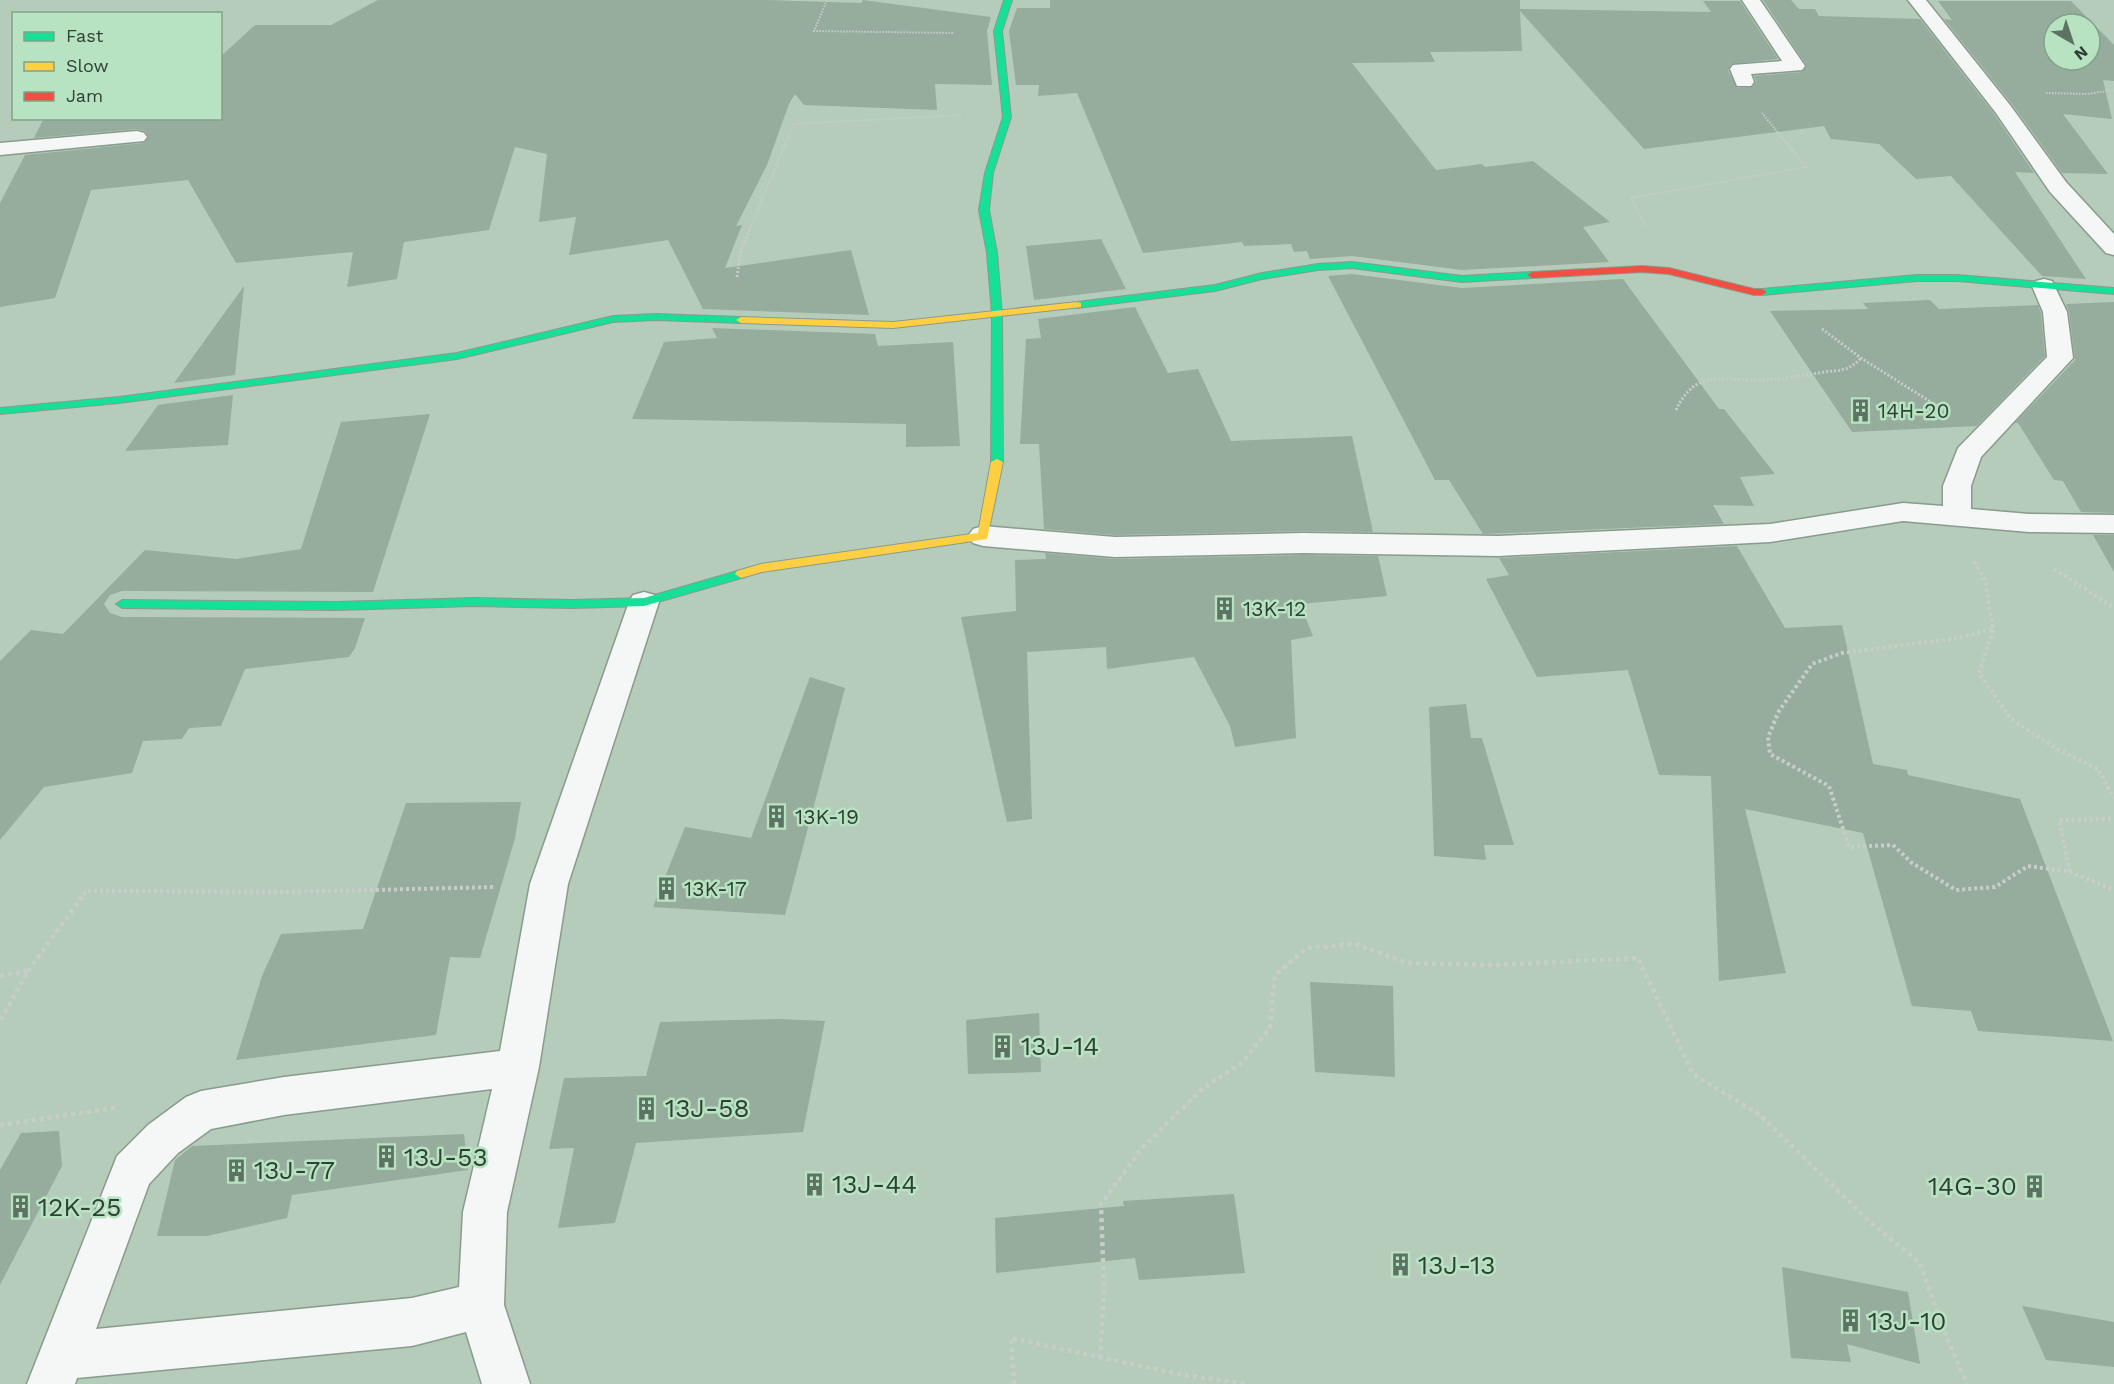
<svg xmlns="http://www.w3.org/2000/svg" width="2114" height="1384" font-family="'Work Sans',sans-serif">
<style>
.building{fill:#96ac9c;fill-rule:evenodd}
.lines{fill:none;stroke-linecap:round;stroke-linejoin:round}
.street-casing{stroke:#899b8d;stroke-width:3}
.fast-casing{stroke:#899b8d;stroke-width:2}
.slow-casing{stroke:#899b8d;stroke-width:2}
.jam-casing{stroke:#899b8d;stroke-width:2}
.path-far3{stroke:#c7cec8;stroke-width:2;stroke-dasharray:1.5 1.5;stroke-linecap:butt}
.path-far2{stroke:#c7cec8;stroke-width:3;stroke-dasharray:2 2;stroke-linecap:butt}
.path-far1{stroke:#c7cec8;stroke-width:4;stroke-dasharray:3 3;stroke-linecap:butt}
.path{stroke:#c7cec8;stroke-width:4.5;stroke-dasharray:4 4;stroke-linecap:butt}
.street{fill:#f4f7f5;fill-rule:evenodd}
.fast{fill:#16e098;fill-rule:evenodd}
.slow{fill:#ffcf43;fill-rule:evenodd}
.jam{fill:#f24e42;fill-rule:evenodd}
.labels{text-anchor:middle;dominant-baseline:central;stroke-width:5;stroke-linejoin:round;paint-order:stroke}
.poi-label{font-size:21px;fill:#2f4134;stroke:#b8e3c2;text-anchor:start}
.near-poi-label{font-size:26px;fill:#2f4134;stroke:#b8e3c2;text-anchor:start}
</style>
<rect width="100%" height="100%" fill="#b5ccba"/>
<!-- building -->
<path class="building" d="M378 0H766L861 3 863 0 991 17 987 31 992 85 935 84 937 110 804 105 795 94 789 104 767 165 736 226 742 225 725 268 851 250 869 315 703 309 668 240 569 255 576 217 539 222 547 154 515 147 489 230 404 242 397 279 347 287 353 252 236 263 188 180 91 190 55 298 0 307V203L25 155 144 143 149 137 145 131 137 129 34 138 44 118H220V57L255 25H331Z
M1050 0H1520V9L1711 12 1703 1H1740L1778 59 1731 64 1728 70 1737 88 1753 87 1756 81 1754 76 1802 72 1807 66 1763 0H1791L1799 9H1815L1819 16 1920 19 1994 114 2034 173 2015 172 2086 279 2042 276 1951 176 1916 179 1879 144 1831 139 1824 126 1644 149 1520 11 1522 51 1430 52 1435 62 1352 63 1436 170 1482 164 1485 167 1533 161 1610 222 1583 227 1609 262 1462 270 1352 256 1310 259 1307 251 1294 252 1291 244 1244 246 1242 242 1143 253 1077 93 1038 96 1039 85H1016L1009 31 1017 8H1050Z
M1938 1H2071L2114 45V81L2103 80 2112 119 2063 114 2108 174 2062 173 2012 104 1944 19 1952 20ZM2054 24H2090V60H2054Z
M1101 239 1126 289 1034 300 1026 246Z
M1352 274 1462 288 1623 279 1719 409H1724L1775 474 1740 477 1754 506 1713 505 1724 524 1483 534 1449 480H1435L1328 276Z
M244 286 235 375 174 383Z
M1930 300 1939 309 2038 305 2041 313 2045 356 1977 426 1852 432 1770 311 1868 309 1863 303Z
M2114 302V513L2081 512 2063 481 2054 480 2018 423H2015L2075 360 2069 312 2066 304Z
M1135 307 1168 373 1198 369 1231 441 1352 436 1373 532 1303 531 1115 535 1044 529 1039 444H1020L1026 339 1041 338 1038 319Z
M712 328 875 334 878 346 953 342 960 446 906 447V424L632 419 664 342 717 338Z
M233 395 228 445 125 451 158 405Z
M430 414 373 592 122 591 110 595 104 604 110 613 122 617 365 618 355 648 349 657 245 669 221 726 189 728 182 739 143 741 132 773 44 787 0 840V661L31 630 63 634 145 550 236 559 301 549 341 422Z
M2093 535H2114V572Z
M1737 546 1785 628 1842 625 1873 764 1907 770 1908 775 2020 799 2113 1041 1978 1031 1971 1011 1912 1006 1863 833 1745 809 1786 973 1719 981 1711 776 1659 775 1628 670 1537 677 1486 579 1509 575 1499 558Z
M1045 553 1115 559 1303 555 1378 556 1387 596 1300 604 1313 636 1291 640 1296 738 1235 747 1230 726 1194 657 1107 669 1106 647 1027 652 1032 819 1007 822 961 617 1016 611 1015 560 1046 559Z
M810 677 845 688 785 915 653 907 685 827 751 838Z
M1466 704 1471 738H1482L1514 845H1484L1486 860 1434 856 1429 707Z
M521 802 515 838 480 958 450 957 436 1035 236 1060 262 976 281 934 363 929 406 803Z
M1310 982 1393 986 1395 1077 1315 1072Z
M1039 1013 1041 1072 968 1074 966 1020Z
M778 1019 825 1021 803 1132 636 1143 615 1223 558 1228 574 1148 549 1149 564 1078 646 1076 660 1022Z
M59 1131 62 1166 0 1285V1170L21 1133Z
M464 1134 468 1170 292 1195 287 1218 207 1236H157L175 1160 192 1146Z
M1234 1194 1245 1273 1139 1280 1135 1258 996 1273 995 1218 1124 1206 1123 1201Z
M1782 1267 1908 1292 1920 1364 1847 1344 1851 1362 1791 1358Z
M2022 1306 2114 1322V1367L2046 1360Z"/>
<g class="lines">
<defs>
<path id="street" d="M1742 0H1760L1805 66 1802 70 1751 74 1754 82 1751 86H1737L1730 69 1733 65 1782 61Z
M1908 0H1926L2010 105 2066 182 2114 234V255L2106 253 2050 192 1996 113Z
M137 131 144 133 147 137 144 141 0 155V143Z
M2044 279 2052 281 2067 312 2073 358 1981 457 1971 486V509L2029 514 2114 515V533L2029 532 1903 521 1770 542 1499 556 1303 553 1115 557 983 546 973 543 968 536 973 529 983 526 1115 537 1303 533 1499 536 1770 524 1903 503 1943 506V486L1958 448 2047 357 2043 312 2032 286 2036 281Z
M644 592 655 595 659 602 568 884 539 1067 507 1212 504 1305 530 1384H482L466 1332 412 1346 77 1378 75 1384H27L117 1156 148 1125 186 1097 201 1091 284 1077 500 1051 530 884 629 602 633 595ZM492 1089 463 1212 459 1287 412 1298 96 1329 149 1184 178 1153 211 1129 284 1115Z"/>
<path id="fast" d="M1004 0H1012L1002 31 1011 117 993 173 989 210 997 253 1002 314 1003 462 997 465 991 462 992 314 987 253 979 210 985 173 1003 117 994 31Z
M1352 262 1462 276 1532 272 1537 275 1532 278 1462 282 1352 268 1318 270 1262 279 1215 291 1077 308 1072 305 1077 302 1215 285 1262 273 1318 264Z
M1917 275H1957L2114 288V294L1957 281H1917L1762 295 1757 292 1762 289Z
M656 314 741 317 746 320 741 323 656 320 613 322 457 359 119 403 0 414V408L119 397 457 353 613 316Z
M741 570 745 571 747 574 745 577 644 606 571 608 474 606 337 610 122 608 116 604 122 600 337 602 474 598 571 600 644 598Z"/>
<path id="slow" d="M1077 302 1081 303V307L893 328 741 323 736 320 741 317 893 322Z
M997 459 1003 462 987 539 762 572 741 578 735 574 737 571 761 564 978 533 991 462Z"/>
<path id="jam" d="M1642 266 1669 268 1754 289H1762L1767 292 1762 295H1754L1669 274 1642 272 1532 278 1527 275 1532 272Z"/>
</defs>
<!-- street casing -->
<use href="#street" class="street-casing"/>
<!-- fast casing -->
<use href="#fast" class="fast-casing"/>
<!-- slow casing -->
<use href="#slow" class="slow-casing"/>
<!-- jam casing -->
<use href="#jam" class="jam-casing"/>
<!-- path-far3 -->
<path class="path-far3" d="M827 0 814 31 953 33
M2046 93 2087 94 2114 90
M1646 227 1631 198 1806 167 1762 113
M750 228 794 124 961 115"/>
<!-- path-far2 -->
<path class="path-far2" d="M737 277 741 250 751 227
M1822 329 1861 358 1945 411
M1676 410C1695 370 1719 380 1755 380 1778 380 1801 376 1824 372 1841 370 1849 371 1861 358"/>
<!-- path-far1 -->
<path class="path-far1" d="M1974 562 1985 580 1993 629 1959 638 1842 653 1812 664 1779 711 1768 737 1770 754 1829 786 1849 847 1893 845 1912 863 1956 890 1995 887 2028 866 2070 872 2114 890
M2054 569 2114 608
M1993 630 1979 673 2011 719 2057 749 2098 769 2114 798
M2070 872 2059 820 2114 819
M80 899 86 891 291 892 495 887"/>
<!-- path -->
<path class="path" d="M28 971 82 897
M0 976 28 971 0 1021
M0 1125 115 1108
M1100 1358 1104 1290 1101 1204 1142 1148 1203 1088 1242 1063 1270 1028 1275 975 1307 948 1355 944 1407 963 1495 965 1638 958 1693 1074 1760 1115 1868 1220 1920 1263 1946 1336 1967 1384
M1014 1384 1011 1338 1183 1375 1248 1384"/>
<!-- street -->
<use href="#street" class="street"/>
<!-- fast -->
<use href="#fast" class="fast"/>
<!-- slow -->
<use href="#slow" class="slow"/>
<!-- jam -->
<use href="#jam" class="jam"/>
</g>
<!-- icons -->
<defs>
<symbol id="building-bare" viewBox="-9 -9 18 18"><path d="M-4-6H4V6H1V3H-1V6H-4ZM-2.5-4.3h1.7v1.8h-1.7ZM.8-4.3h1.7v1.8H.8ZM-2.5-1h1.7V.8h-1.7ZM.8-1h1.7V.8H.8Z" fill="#5e7263" stroke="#b8e3c2" stroke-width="2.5" paint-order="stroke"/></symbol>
</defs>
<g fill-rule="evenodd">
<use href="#building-bare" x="1844" y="394" width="33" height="33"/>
<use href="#building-bare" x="1208" y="592" width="33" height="33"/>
<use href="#building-bare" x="760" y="800" width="33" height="33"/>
<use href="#building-bare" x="650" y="872" width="33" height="33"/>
<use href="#building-bare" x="986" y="1030" width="33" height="33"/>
<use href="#building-bare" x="630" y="1092" width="33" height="33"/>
<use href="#building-bare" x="370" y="1140" width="33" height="33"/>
<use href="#building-bare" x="220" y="1154" width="33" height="33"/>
<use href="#building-bare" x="798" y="1168" width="33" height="33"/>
<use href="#building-bare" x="2018" y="1170" width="33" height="33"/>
<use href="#building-bare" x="4" y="1190" width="33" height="33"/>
<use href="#building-bare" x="1384" y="1248" width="33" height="33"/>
<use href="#building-bare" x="1834" y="1304" width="33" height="33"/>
</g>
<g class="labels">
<!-- poi labels -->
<g class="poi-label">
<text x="1878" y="410">14H-20</text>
<text x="1243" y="608">13K-12</text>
<text x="795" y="816">13K-19</text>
<text x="684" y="888">13K-17</text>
</g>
<!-- near-poi labels -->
<g class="near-poi-label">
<text x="1021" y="1046">13J-14</text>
<text x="665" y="1108">13J-58</text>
<text x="404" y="1157">13J-53</text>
<text x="254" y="1170">13J-77</text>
<text x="832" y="1184">13J-44</text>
<text x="2017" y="1186" text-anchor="end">14G-30</text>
<text x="38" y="1207">12K-25</text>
<text x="1418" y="1265">13J-13</text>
<text x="1868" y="1321">13J-10</text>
</g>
</g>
<!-- legend -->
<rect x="12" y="12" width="210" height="108" fill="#b8e3c2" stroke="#81a289" stroke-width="1.5"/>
<rect x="24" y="32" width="30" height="9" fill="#16e098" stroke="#81a289" stroke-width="1.5"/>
<text x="66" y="42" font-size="18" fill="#2f4134">Fast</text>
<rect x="24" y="62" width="30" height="9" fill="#ffcf43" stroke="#81a289" stroke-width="1.5"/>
<text x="66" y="72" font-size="18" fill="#2f4134">Slow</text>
<rect x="24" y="92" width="30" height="9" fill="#f24e42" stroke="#81a289" stroke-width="1.5"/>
<text x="66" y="102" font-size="18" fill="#2f4134">Jam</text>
<!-- north arrow -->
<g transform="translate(2072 42) rotate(141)"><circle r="28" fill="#b8e3c2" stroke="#81a289" stroke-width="1.5"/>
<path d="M0-4.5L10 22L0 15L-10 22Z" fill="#5e7263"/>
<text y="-9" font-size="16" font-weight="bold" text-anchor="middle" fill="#2f4134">N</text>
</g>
</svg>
